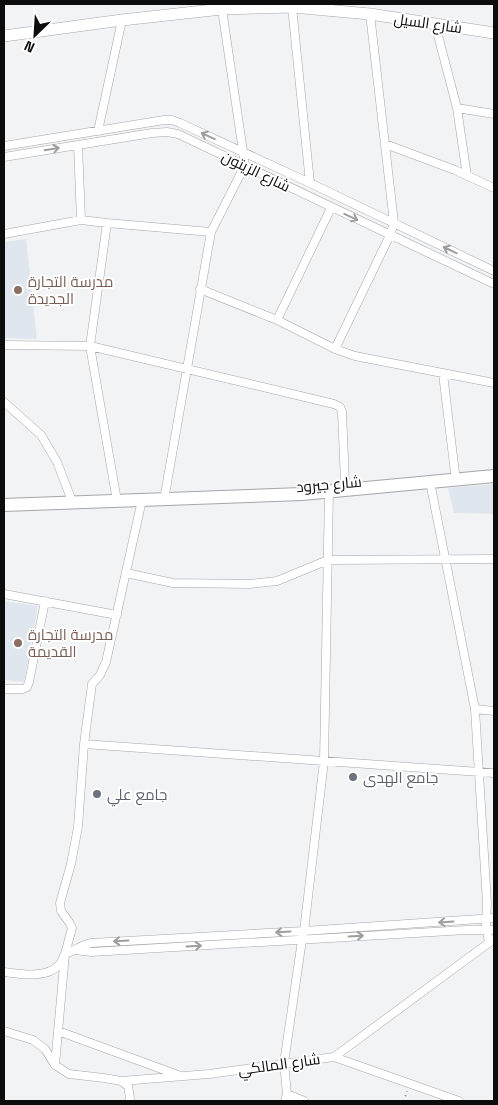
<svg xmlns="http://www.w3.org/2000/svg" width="498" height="1105" font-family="'Space Grotesk',Cairo,sans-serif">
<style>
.built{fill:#e0e6ed}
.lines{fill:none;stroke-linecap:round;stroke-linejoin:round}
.street-casing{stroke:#a5a6a8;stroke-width:9}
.secondary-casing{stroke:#a5a6a8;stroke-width:12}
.primary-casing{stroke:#a5a6a8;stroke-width:14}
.path{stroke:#808182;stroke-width:2;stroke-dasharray:1 4;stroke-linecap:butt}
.street{stroke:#fff;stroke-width:8}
.secondary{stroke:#fff;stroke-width:11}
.primary{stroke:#fff;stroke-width:12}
.oneway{stroke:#9e9e9e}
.education-dot{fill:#8d6e63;stroke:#fff;stroke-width:2}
.worship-dot{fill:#6b7280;stroke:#fff;stroke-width:2}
.labels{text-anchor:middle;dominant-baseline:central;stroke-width:4;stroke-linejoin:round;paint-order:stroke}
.street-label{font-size:15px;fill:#0c0c0d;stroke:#fff}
.education-label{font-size:15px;fill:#785e54;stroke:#fff;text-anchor:start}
.worship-label{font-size:15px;fill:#5b616d;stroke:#fff;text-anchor:start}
</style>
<rect width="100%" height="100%" fill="#f2f3f5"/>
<!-- built -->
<path class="built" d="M26 239 37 339 4 338V242Z
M494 484V514L454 513 448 488Z
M4 601 38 606 24 682 4 680Z"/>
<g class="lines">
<defs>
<path id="street" d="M292 7 310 183
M435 24 457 108 467 176
M457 108 494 114
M98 131 122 20
M385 144 455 170 494 188
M78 145 81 220
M4 146 164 120H172L180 123 310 183 494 271
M4 157 152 133 167 132 178 134 494 284
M107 223 90 346 117 501
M4 234 81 220 107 223 211 232
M200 289 277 320 335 349 355 356 494 383
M277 320 331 208
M4 345 90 346 334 404 340 407 342 412 345 483
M335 349 390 235 394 223 370 14
M443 374 455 473
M4 402 41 435 57 462 72 501
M430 482 475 709 487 903 486 924 489 943
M164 500 211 232 245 165 222 9
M126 573 173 583 250 584 277 581 328 560 494 559
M4 594 117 615
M4 689H23L27 687 29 682 45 601
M475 709 494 711
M84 744 494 773
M75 950 91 952 467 930H494
M4 972C21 974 46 979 59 965 62 962 63 957 65 954 74 951 81 945 91 943L304 931 494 918
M4 1031 33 1040 45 1049 55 1065 69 1074 104 1078 121 1081 128 1086 130 1098 129 1101
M58 1031 178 1075
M334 1057 494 939
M55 1065 65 954 72 928 69 922 61 911 60 903 71 864 78 827 84 744 92 684 100 675 106 662 142 500
M121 1081 209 1074 334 1057 459 1101
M287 1094 304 1101
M285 1101 287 1094 284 1063 302 940 304 931 324 761 329 491"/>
<path id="secondary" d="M4 36 122 20 222 9 292 7 370 14 494 33"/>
<path id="primary" d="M4 505 302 494 494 476"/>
</defs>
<!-- street casing -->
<use href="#street" class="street-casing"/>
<!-- secondary casing -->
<use href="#secondary" class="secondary-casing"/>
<!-- primary casing -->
<use href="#primary" class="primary-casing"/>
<!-- path -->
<path class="path" d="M404 1101 407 1091"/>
<!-- street -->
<use href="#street" class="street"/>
<!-- secondary -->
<use href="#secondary" class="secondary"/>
<!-- primary -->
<use href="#primary" class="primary"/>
</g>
<!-- one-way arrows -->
<defs><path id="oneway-shaft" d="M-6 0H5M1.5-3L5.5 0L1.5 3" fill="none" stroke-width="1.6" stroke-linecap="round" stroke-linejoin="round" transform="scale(1.25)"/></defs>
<g class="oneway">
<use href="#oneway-shaft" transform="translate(208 136) rotate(-155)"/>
<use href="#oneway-shaft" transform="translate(52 149) rotate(-9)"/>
<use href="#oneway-shaft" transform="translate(351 217) rotate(25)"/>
<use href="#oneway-shaft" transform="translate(450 250) rotate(-154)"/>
<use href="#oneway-shaft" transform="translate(446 922) rotate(176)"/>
<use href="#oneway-shaft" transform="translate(283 932) rotate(177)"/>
<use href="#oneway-shaft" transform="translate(356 936) rotate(-3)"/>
<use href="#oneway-shaft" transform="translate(121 941) rotate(177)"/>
<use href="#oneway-shaft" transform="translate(194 946) rotate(-3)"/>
</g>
<!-- markers -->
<g class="education-dot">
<circle cx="18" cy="290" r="5"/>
<circle cx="18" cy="643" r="5"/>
</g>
<g class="worship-dot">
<circle cx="353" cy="777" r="5"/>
<circle cx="97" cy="794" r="5"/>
</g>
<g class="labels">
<!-- street labels -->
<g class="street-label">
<text transform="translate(428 23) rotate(8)">شارع السيل</text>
<text transform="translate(256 171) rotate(26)">شارع الزيتون</text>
<text transform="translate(329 484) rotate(-5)">شارع جيرود</text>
<text transform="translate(279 1064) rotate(-8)">شارع المالكي</text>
</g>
<!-- education labels -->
<g class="education-label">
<text x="28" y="281">مدرسة التجارة<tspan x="28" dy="17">الجديدة</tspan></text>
<text x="28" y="634">مدرسة التجارة<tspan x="28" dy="17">القديمة</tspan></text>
</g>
<!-- worship labels -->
<g class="worship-label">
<text x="363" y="777">جامع الهدى</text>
<text x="107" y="794">جامع علي</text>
</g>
</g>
<!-- border -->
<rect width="498" height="1105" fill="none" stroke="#0c0c0d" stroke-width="10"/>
<!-- north arrow -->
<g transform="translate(35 35) rotate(205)" stroke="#ffffff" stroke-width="4" paint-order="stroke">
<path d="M0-4L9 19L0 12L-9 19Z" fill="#0c0c0d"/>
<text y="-8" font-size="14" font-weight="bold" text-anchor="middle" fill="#0c0c0d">N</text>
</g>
</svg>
